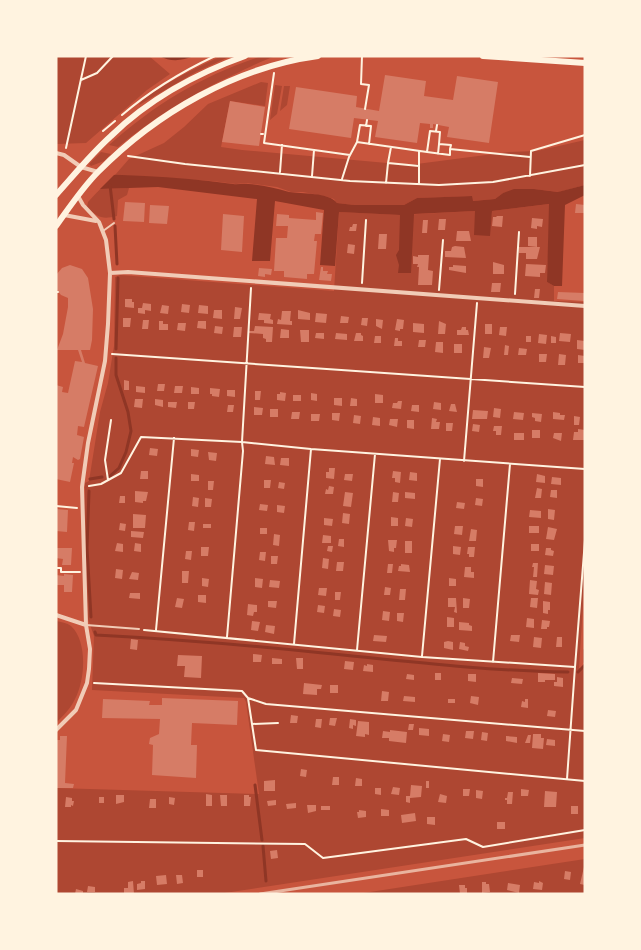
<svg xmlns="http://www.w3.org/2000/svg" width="641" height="950" font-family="'PT Sans Narrow',sans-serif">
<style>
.green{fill:#ae4732}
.water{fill:#8f3625}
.pier{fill:#c8553d}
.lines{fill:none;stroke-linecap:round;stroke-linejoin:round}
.stream{stroke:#8f3625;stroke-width:3}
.building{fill:#d67c66}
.path{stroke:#fff3e0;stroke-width:2}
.service{stroke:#f1ccb7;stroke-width:2}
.minor{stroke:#f1ccb7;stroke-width:4}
.primary{stroke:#fff3e0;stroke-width:6}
.rail{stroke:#e9b49f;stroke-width:3}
</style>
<rect width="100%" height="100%" fill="#c8553d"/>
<!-- green -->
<path class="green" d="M56 56H149L170 74 147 90 86 143 56 144Z
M222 56H231L196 72 139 105C144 93 207 62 222 56Z
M262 56H276C261 61 248 68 233 75 190 95 155 117 118 147L109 145C155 104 203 75 262 56Z
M261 82 268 83 265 106 230 101 221 147 242 150 409 165 509 152 537 151 585 140V185L559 192 534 189 503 193 495 199 472 201V196L417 198 404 205H354L337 203 334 199 328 197 303 192H291L277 187 246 183 236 184 212 181 115 175 129 159 164 143 184 127 208 104Z
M275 85 282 86 277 114 270 120Z
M284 86H290L287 105 280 111Z
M101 152 111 154 104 161 91 166 89 164Z
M129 188 127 195 118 200 117 216C102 220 97 217 87 207L88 202 100 189Z
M550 204 547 282 554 286V301L585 302V574L579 668 585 669V838L218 894H56V788L259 794 246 702 244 698 92 690 94 636 88 619 84 535 85 483 89 481 100 412 108 383 114 346 115 277 120 275 334 291 339 212 400 215 475 211 489 236 492 211Z
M56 621C61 622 67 623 71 626 88 642 85 680 75 699 71 708 63 716 56 723Z
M585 859V894H357Z"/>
<!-- water -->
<path class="water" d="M159 56H194C181 61 171 62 159 56Z
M56 174C115 174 174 176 233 184 238 185 243 183 248 184 263 185 275 188 289 192 301 194 329 192 337 203L354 205H404L417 198 472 196 473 201 495 199 503 193 514 189H534L558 192 585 185V195L565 205 562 286H554L547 282 549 204 492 211 490 236 474 235 475 211 414 214 411 273H398L399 265 396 255 399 250 400 215 339 212 335 266 320 265 324 210 275 201 270 261H252L257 199 158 187 100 189Z"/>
<!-- pier -->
<path class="pier" d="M57 172H117L97 192 56 191Z"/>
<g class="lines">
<!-- stream -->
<path class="stream" d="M110 185 114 219
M115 226 117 264
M116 349 118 278
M110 476 119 468 126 452 131 431 128 412 116 375V358
M90 479 102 477
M89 491 87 548 91 617
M95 632 96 635C172 639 247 645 323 653 404 661 486 671 568 672
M585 650V662
M578 672 585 665
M255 785 262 840
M263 846 266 881"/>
</g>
<!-- building -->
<path class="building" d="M385 75 426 81 424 96 453 100 457 76 498 82 489 143 447 137 449 127 433 124V128H430V124L420 123 417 143 375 137 378 121 354 118 351 138 289 129 296 87 357 96 356 107 379 111Z
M230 101 265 107 259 146 222 142Z
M125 202 145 203 144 222 123 221Z
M576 204 585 205V213H575Z
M150 205 169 206 167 224 149 223Z
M316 212 323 213 321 234H315L314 241H317L314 274H307V279L284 277V271H274L276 238H287L288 226H276L277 214 289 215V218L316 220Z
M223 214 244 216 242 252 221 250Z
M497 216H503L502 227 492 226 493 217H496Z
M532 218 543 219 542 227 537 226V229L531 228Z
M439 219H446L445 230H438Z
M423 220H428L427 233H422Z
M353 224H357L356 231H349L350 227H352Z
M457 231H469L471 241H456Z
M379 234H387L386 249H378Z
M528 237H537V247L528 246Z
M348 244 355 245 354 254 347 253Z
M455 246 464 247 466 258 445 257V251H451L452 247Z
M519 247H540L537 259H526V253H519Z
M418 255H429L428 270 433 271 432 285H418L419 267H417L418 264H413V256L418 257Z
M493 262 504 265V274H493Z
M526 264 546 265 545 273H540V277L525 276Z
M70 265 82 269 88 278 93 309 92 340 90 350H81L85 363 98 366 84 427 78 426 77 435 84 437 80 459 78 460 73 457 72 463H74L70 482 56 479V385L63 387 62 392 68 393 75 361 82 362 78 350H57L63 334 68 307V298L61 295 56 289V275L62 268Z
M453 265 466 266V273L449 270V267H453Z
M321 267H323V271H328L327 274H332L331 281 319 280Z
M259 268 272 269 271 275 265 274V277L258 276Z
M492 283H501L500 292H491Z
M535 289H540L539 298H534Z
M558 292 585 293 584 301 557 299Z
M125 299H132V302H134V308L125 307Z
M143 303 151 304V311L145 310V314L138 313V308H142Z
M182 304 190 305 189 313 181 312Z
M162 305 169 306 168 314 160 313Z
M199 305 208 306V314L198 313Z
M235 307 242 308 240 319H234Z
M214 310H222V319L213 318Z
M298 310 310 313V320L298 319Z
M282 311H291L290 321H292V325L277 324 278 319 281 320Z
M259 313 271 314 270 319 273 320V324L264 323V320H258Z
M316 313 327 314 326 323 315 322Z
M341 316 349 317 348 323H340Z
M123 318H131L130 327H123Z
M362 318H368L367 326 361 325Z
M376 319 383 320 382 329 376 326Z
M397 319 404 320 403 329H400V331L395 330Z
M143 320H149L148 329H142Z
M159 321H163V324H168V330H159Z
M198 321H206V329L197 328Z
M439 321 446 324 445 334H438Z
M178 323H186L185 331 177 330Z
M413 323 424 324V333L413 332Z
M485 324H492V334H485Z
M215 326 223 327 222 334 214 333Z
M255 326 273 327 272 342H266V339L263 338V334L249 333V331H254Z
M234 327H242L241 337H233Z
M462 327H466V330H468L469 335H457V330H461Z
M500 327H507L506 336 499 335Z
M281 329 289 330V338H280Z
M300 330H309V342H301Z
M316 333H324V339L315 338Z
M336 333 347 334V340L335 339Z
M356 333H361V335L363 336V341H354Z
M560 333 571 334 570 342 559 341Z
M539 334 547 335 546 344 538 343Z
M375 336H381V343H374Z
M526 336H531V342H526Z
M551 336 556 337V343H551Z
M395 338H398V341H402V346H394Z
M419 340H426L425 347H418Z
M577 340 585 341V350L577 349Z
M436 342H443V353L435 352Z
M454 344H462V353H454Z
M505 345 509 346 508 355H504Z
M484 347 491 348 489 358H483Z
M519 348 527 349 526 355H518Z
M539 354H547L546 362H539Z
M559 354 566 355 565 365H558Z
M578 355 585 356V363H578Z
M124 380 129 381V390H124Z
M158 384H165L164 391H157Z
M136 386 145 387V393L136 392Z
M175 386H183L182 393H174Z
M191 387 199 388V394H191Z
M210 388 220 389 219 397 212 396V394H210Z
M227 390H235V397L227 396Z
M255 391H261L260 400H255Z
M280 392 286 393 285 401 277 400V394H280Z
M311 393 317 394V401L311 400Z
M375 394 383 395V403H375Z
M293 395H301V401H293Z
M334 398H342V406L334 405Z
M351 398 357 399V406H350Z
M135 399H143L142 408 134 407Z
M155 399 163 400V407L155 405Z
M398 401H402L401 409 392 408 393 403H397Z
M168 402H177L176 408 168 407Z
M188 402H195L194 409H188Z
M434 402 441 403V410L433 409Z
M451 404H455L457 412 449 411Z
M228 405H234L233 412H227Z
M412 405H419V412L411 411Z
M254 407 263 408 262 415H254Z
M494 408 501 409 500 418 493 417Z
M270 409H278V417H270Z
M473 410 488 411 487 419H472Z
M292 412H300L299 419H291Z
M514 412 524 413 523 420 513 419Z
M553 412 560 413V415H565L564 420 553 419Z
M332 413H340L339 421 332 420Z
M532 413 542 414 541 422 535 421V418L532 417Z
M311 414H320L319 421H311Z
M354 415 361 416 360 424 353 423Z
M574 416 580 417 579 425H574Z
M373 417 380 418V426L372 425Z
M432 418 437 419 436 422H440L439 429H431Z
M390 419H398L397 427 389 425Z
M407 420H414V429L407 428Z
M446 423H453L452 431H446Z
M473 424 480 425 479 432 472 431Z
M494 426H502L501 435H496V431H493Z
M578 429 585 430 584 440H573L574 432H578Z
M532 430H540V438H532Z
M514 433H524V440H514Z
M554 433H562L561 441 553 438Z
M150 448 158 449 157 456 149 455Z
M191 449 199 450 198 457 191 456Z
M208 452 217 453 216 461 209 460Z
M266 456 274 457 275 465 265 464Z
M281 458H289V466L280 465Z
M329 468H335L334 479 326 478V472H329Z
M141 471H148V479H140Z
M393 471 401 472 400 483 395 482V478H392Z
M410 472 417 473V481L409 480Z
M191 474 199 475V481H191Z
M345 474H353L352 481 344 480Z
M537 474 545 476V483L536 482Z
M552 477 561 478V485L551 484Z
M476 479H483V487L476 486Z
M264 480H271L270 488H264Z
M208 481H214L213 490H208Z
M279 482 285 483 284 489 278 488Z
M329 486 334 487 333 494H325L326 489 328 490Z
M537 488 542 489 541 498H535Z
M551 490H557V498L550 497Z
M135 491 148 492 146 501H143V503L135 502Z
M345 492 353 493 351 507 343 506Z
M393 492 399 493 398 502H392Z
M405 492 415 493V499L405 498Z
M120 496H125V503H119Z
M193 497 199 498 198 507 192 506Z
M205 498 212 499 211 507H205Z
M476 498 483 499 482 506 475 505Z
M457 502 465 503 464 509 456 508Z
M260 504 268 505 267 511 259 510Z
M277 505 285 506 284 513 277 512Z
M56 509 68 510 67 532 56 531Z
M548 509 555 510 554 520 548 519Z
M530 510 541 511V518L529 517Z
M343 513 350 514 349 524 342 523Z
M133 514 146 515 145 528H133Z
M391 517 398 518V526H391Z
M324 518 333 519 332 526 324 525Z
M406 518 413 519 412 527 405 526Z
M189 522H195L194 531 188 530Z
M120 523 126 524 125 531 119 530Z
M203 524H211V528H203Z
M455 526H463L462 535 454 534Z
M529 526H539V533H529Z
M548 527 557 529 554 540 546 539Z
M260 528H267V534H260Z
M471 529 477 530 476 541H469Z
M131 531 144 532 143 538 131 537Z
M274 534 280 535 279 546 273 545Z
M323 535 331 536V543H322Z
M339 539H344V547L338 546Z
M388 540H397L396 548H394V552L389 551Z
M405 541H412V553H405Z
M117 543 123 544V552L115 551Z
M135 543 141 544V552L134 551Z
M531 544H539V551H531Z
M328 546H333L332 552 327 551Z
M453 546 461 547 460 555 453 554Z
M201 547H209L208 556H201Z
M468 547H475L474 557H469V554H467Z
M56 548H72L71 565H62L63 559 56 558Z
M546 548H551V550L554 551 553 556 545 555Z
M186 551H192L191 560 185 559Z
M260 552H266L265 561 259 560Z
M271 556H278L277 564H271Z
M323 558 329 559 328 569 322 568Z
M337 562H344L343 571H336Z
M533 563H538L537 577H533L534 567H532Z
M388 564H393L392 573H387Z
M401 564 409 565 410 572 398 571 399 566H401Z
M545 565 554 566 553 575 544 574Z
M465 567H471V572H474V578L464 577Z
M116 569 123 570 122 579 115 578Z
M182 571H189L188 583H182Z
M132 572 139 573 138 580 129 579Z
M64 574 73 575 72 592H64V585H56V575L64 576Z
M202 578 209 579 208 587 202 586Z
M255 578 263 579 262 588 255 587Z
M449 578 456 579V586H449Z
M270 580 280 581 279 588 269 587Z
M530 580 537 581 536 589 539 590 538 595 529 594Z
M545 582 552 583 551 595 544 594Z
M385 587 391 588 390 595H384Z
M319 588H327L326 596 318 595Z
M400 589H406L405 600H399Z
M335 592H341L340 600H335Z
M130 593H140V599L129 598Z
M198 595H206V603L198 602Z
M177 598 184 599 182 608 175 607Z
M448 598H456L457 613 454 612 455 607H448Z
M463 598 470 599 469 608H463Z
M531 598H538L537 608 530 607Z
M268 601H277L276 608 268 607Z
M543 601 550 602V610H548V614L543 613Z
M248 604 257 605V612H254L253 616 247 615Z
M318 605 325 606 324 613 317 612Z
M334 609 341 610 340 617 333 616Z
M383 611 390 612 389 621 382 620Z
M397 613H404L403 622 397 621Z
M447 617 454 618V627H447Z
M527 618 534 619V628L526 627Z
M542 620 550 621 549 627H547V629H541Z
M252 621 260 622 258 631 251 630Z
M459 622 469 623V625L472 626V631L459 630Z
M266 625 275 626 274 634 265 632Z
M374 635 387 636 386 642 373 641Z
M511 635H520L519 642 510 641Z
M534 637 542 638 541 648 533 647Z
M557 637H562V647H556Z
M131 639 138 640 137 650 130 649Z
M448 641 453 642V650L444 648V642Z
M460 642 465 643V646L469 647 468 651 459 649Z
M253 654 262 655 261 662H253Z
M178 655 202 656 201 678 184 677 185 666H177Z
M272 658 282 659V664H272Z
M296 658H303V669H297Z
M345 661 354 662 353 670 344 669Z
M367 664 373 665V672L363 671 364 665 367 666Z
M435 673H441V680H435Z
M538 673 555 674V680H545V682H538Z
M407 674 414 675V680L406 679Z
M468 674H476V682L468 681Z
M557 677 563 678V687L554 686V682H557Z
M512 678 523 679 522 684 511 683Z
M304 683 322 685 321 689H317V695L303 694Z
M330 685H338V693H330Z
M382 691 389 692 388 701H381Z
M404 696 415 697V702L403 701Z
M471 696 479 697 478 705 470 703Z
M162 698 238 701 237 725 192 723 191 745H197L196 778 152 775 153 745 149 744 150 738 159 734 160 719 102 718 103 699 150 701 149 705H162Z
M448 699H455V703H448Z
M525 699H528V708L521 707 522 701 525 702Z
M548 710 556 711 555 717 547 716Z
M291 715 298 716 297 723H290Z
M330 718H337L335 726 329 725Z
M316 719H322L321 728 315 727Z
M350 719 356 720V726L353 725V729L349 728Z
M358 721 369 722V735L365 734V737L356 736Z
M409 724H414L413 730H408Z
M419 728 429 729V736L419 735Z
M390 730 407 732 406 743 389 741V738H382L383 731 390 732Z
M466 731H474L473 739 465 738Z
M482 732 488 733 487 741 481 740Z
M443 734 450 735 449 742 442 741Z
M533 734H541V738H544L543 749 532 748Z
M528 735H531L530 743H525Z
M60 736H67L65 783 74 784 73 788H56L57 740H60Z
M506 736 517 737V743L506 741Z
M547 739 555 740V746L546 745Z
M301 769 307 770 306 777 300 776Z
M333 777H339V785H332Z
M356 778 362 779V786H355Z
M275 780V791H264V781Z
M426 781H429V788H426Z
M411 785 422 786 421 797 410 798V803L406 802V796H410Z
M393 787 400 788 399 795 391 794Z
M375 788H381V795L375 794Z
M463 789H470L469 796H463Z
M521 789 529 790 528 796H521Z
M476 790 483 791 482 799 476 798Z
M545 791 557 792 556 807H544Z
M508 792H513L512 804H507V800H505V798H507Z
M206 794 212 795V806H206Z
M440 794 447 796 446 803 438 802Z
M116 795H124V802L116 804Z
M220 795H227V806H221Z
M244 795H249V797H251L250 806H244Z
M66 797 72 798V801H74L73 806 71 805V807H65Z
M99 797H104V803H99Z
M169 797 175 798 174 805 169 804Z
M150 799H156V808H149Z
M276 800V805L268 806 267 801Z
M296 803V808L287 809 286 804Z
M307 805H316V811L308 813Z
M321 806H330V810H321Z
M571 806H578V814H571Z
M381 809 389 810V816H381Z
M359 810 366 811V817L358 818 357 812H359Z
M415 813 416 821 402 823 401 815Z
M427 817H435V825L427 824Z
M497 822H505V829H497Z
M277 850 278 858 271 859 270 851Z
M584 867 585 868V885L580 884Z
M197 870H203V877H197Z
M565 871 571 872 570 880 564 879Z
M166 875 167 884 157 885 156 876Z
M176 875H182L183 883 177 884Z
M133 881 134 894H124V888H128V882Z
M141 881H145V889L137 890V884L141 883Z
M539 881 543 883 542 890 533 889 534 882 539 883Z
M482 882H486V884H489L490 892 482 893Z
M508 883 520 885 519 893 507 890Z
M459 885H465V888H467V894H460Z
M88 886 95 887V892H87Z
M76 889 83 891V894H75Z"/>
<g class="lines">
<!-- path -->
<path class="path" d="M362 56 361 84 369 85 365 109
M274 73 264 143 350 155
M81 80 97 73 113 56
M122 115C151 90 181 72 215 56
M366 126 367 120
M103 131 115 121
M436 131 437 125
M261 134H263
M357 142 360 125 371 126 369 144
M66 148 86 56
M450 149V155L427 152 430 131 440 132 439 144 451 145 450 149 530 157
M419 152V184
M438 154 439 144
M128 156 185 164 350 181 439 185 493 182 585 165
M388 163 391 147
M280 172 282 145
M312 176 314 150
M530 176 531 151 585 135
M342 179 349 157 357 142 427 152
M386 183 388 163 419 166
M362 283 366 220
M439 290 443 240
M56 292H58
M515 294 519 232
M112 354C270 364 427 377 585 387
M464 461 477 303
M108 480 105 460 111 420
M89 486 101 484 121 473 141 437 242 442 311 449 585 469
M56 506 77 508
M56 568H61V572H80
M144 630 422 657 575 667 585 540
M156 630 174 438
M227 637 243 451 242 442 251 288
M294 644 311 449
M357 650 375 454
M422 656 440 459
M493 662 510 464
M94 683 242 691 248 698 266 704 585 731
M248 698 256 750 585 781
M252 724 278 723
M567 779 575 667
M56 841 305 844 323 858 466 839 483 847 585 830"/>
<!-- service -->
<path class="service" d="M103 231 114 223
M86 625 139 629"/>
<!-- minor -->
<path class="minor" d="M56 153 64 155 81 167 98 172
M64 215 96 221
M110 273 128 272 585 306
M56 615 86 625
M56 730 76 710 87 683 89 669 90 649 86 625 82 487 88 443 105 361 108 324 110 273 106 240 99 222 83 205 78 196"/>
<!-- primary -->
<path class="primary" d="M483 56 585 63
M56 195C74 175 91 154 111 136 148 100 197 73 245 56
M56 226C69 208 82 188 98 172 156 113 236 67 318 56"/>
<!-- rail -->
<path class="rail" d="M260 894 585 845"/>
</g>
<!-- border -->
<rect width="641" height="950" fill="none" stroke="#fff3e0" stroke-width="115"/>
</svg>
